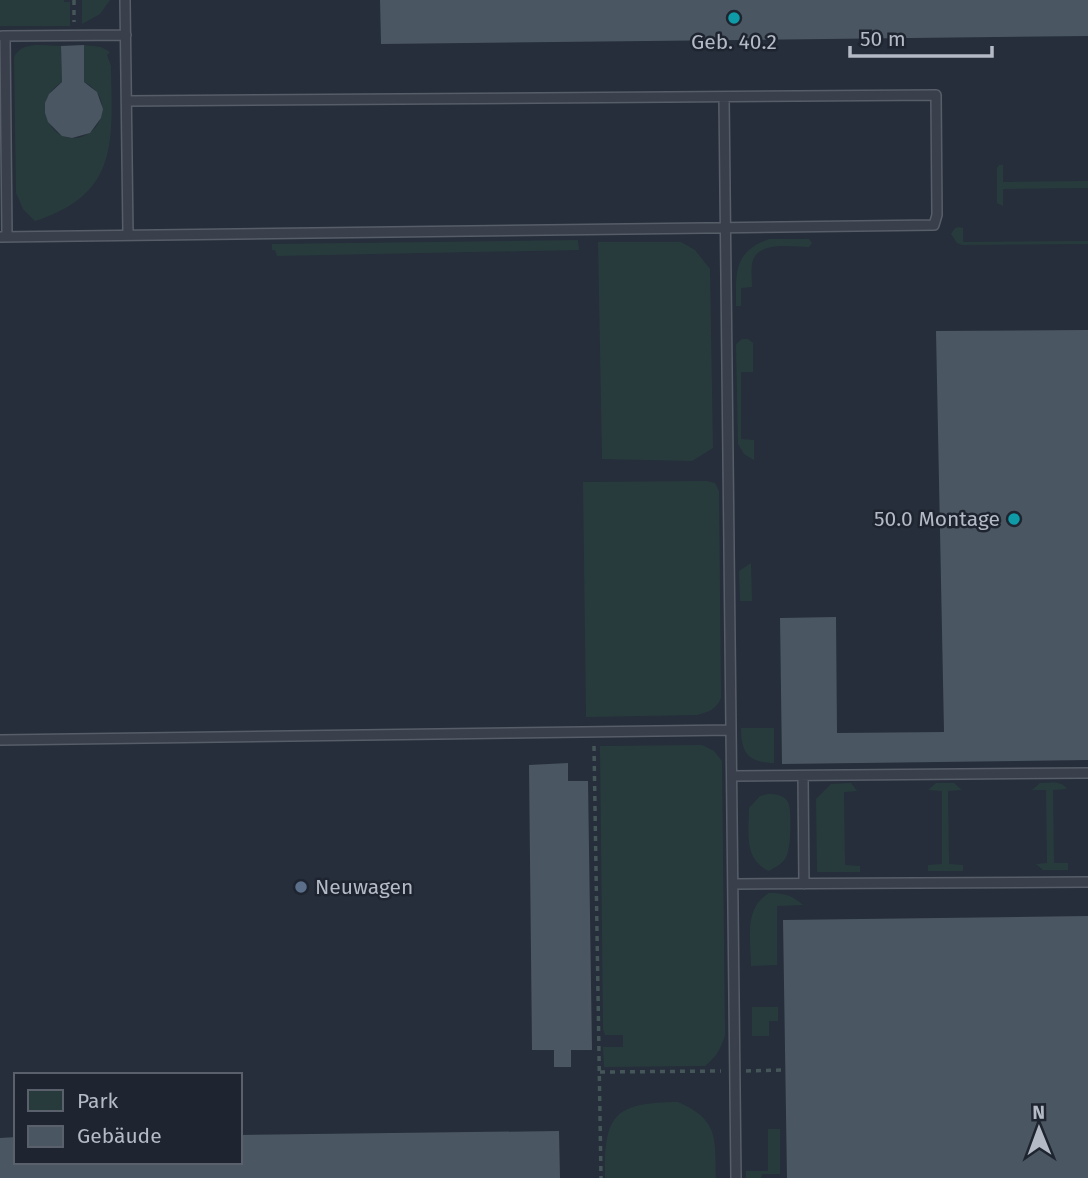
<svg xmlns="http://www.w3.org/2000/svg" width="1088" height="1178" font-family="'Fira Sans',sans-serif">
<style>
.green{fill:#283b3c}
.building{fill:#4b5663}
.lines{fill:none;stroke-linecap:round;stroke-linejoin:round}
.service-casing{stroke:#575e69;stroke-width:12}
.path{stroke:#455659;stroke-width:3.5;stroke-dasharray:5 5;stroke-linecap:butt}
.service{stroke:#39404b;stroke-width:9}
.culture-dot{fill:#0f9aa8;stroke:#1e2530;stroke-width:2.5}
.service-dot{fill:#5c6f8a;stroke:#1e2530;stroke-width:2.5}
.labels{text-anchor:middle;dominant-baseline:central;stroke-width:5;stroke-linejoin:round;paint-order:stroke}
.poi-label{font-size:21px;fill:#b4bbc6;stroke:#1e2530}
</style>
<rect width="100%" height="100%" fill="#252e3a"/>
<!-- green -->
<path class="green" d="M0 0H64V2H70V26H0Z
M82 0H110L100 14 82 24Z
M84 45 101 47 110 52 107 55 111 66C112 140 120 194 35 221L23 209 16 193 14 57C22 40 46 46 61 46L62 82C23 106 60 157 92 131 99 125 103 116 102 107 102 95 94 87 84 82Z
M999 165H1003V182L1088 181V188L1003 189V206L997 203V168Z
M959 227 963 228V242L1088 241V244L962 245 957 243 951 234 955 228Z
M769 239H809L812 243 809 247C792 247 756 240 752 264 751 271 752 280 752 287L741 288V306H736C736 273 733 252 769 239Z
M578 240 579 250 277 256 275 250H272V244Z
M598 242H681L695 250 710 269 713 448 692 461 602 459Z
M742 339H748L753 343V372H741V439L754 440V460L744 454 738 444 736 344Z
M707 481 715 483 719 491 721 698C716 710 708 712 697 715L586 717 583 482Z
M751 563 752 601H740L739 571Z
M741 728H774V763C748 762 741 753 741 728Z
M702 745 714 751 722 761 725 1035C721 1049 716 1057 705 1066L604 1067 603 1047H623V1035H605L603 1029 600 746Z
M851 783 857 791 844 792 845 865 860 866V872H817L816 799 831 784Z
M936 783H954L962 790 948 791 949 864 963 865V871H928V865L942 864V791L928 790Z
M1040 783C1050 783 1061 780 1067 789L1053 790 1054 863H1068V870H1043L1036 864 1047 863 1046 790H1032Z
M768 794C776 794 784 795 788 802 792 810 791 849 786 857 783 864 775 867 769 871 743 859 749 832 749 808L760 796Z
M769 893C783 893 792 895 803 905L777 906V965L751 966C751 940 743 908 769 893Z
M752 1007H778V1021H769V1036H752Z
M678 1102C719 1120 715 1138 716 1178H605C604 1114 614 1103 678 1102Z
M768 1129H780V1174H762L761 1178H746V1171H768Z"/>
<!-- building -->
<path class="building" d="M380 0H1088V36L381 44Z
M84 45V82L97 92 103 109 101 118 90 133 72 138 62 136 48 122 45 113V103L49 94 62 82 61 46Z
M1088 330V760L782 764 780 618 836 617 837 733 944 732 936 331Z
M568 763V781H588L592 1050H571V1067H554V1050H532L529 765Z
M1088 916V1178H787L783 920Z
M559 1131 560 1178H0V1138L16 1137V1162H240V1135Z"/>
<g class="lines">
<defs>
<path id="service" d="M125 0 128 235
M2 36 126 35
M5 36 7 237
M724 98 736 1178
M0 237 934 225 937 215 936 95 127 101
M0 740 731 730
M732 776 1088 773
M803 776 804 884
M733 884 1088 882"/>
</defs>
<!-- service casing -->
<use href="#service" class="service-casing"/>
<!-- path -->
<path class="path" d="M74 0V22
M594 746 601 1178
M746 1071 785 1070
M600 1072 721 1071"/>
<!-- service -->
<use href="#service" class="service"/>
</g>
<!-- markers -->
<g class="culture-dot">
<circle cx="734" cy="18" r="7"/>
<circle cx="1014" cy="519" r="7"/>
</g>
<circle class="service-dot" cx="301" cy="887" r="7"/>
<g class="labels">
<!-- poi labels -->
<g class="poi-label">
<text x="734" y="42">Geb. 40.2</text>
<text x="1000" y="519" text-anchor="end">50.0 Montage</text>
<text x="315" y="887" text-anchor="start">Neuwagen</text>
</g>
</g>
<!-- legend -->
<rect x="14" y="1073" width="228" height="91" fill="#1e2530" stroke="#5a616c" stroke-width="2"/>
<rect x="28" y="1090" width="35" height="21" fill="#283b3c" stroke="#5a616c" stroke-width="2"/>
<text x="77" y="1108" font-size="21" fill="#b4bbc6">Park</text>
<rect x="28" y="1126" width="35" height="21" fill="#4b5663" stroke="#5a616c" stroke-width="2"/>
<text x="77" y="1143" font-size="21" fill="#b4bbc6">Gebäude</text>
<!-- north arrow -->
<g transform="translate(1039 1129) rotate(359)" stroke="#1e2530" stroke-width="5" paint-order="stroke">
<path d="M0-5L12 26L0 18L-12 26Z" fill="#b4bbc6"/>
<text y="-10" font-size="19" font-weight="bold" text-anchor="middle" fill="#b4bbc6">N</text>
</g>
<!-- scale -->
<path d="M850 46v10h142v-10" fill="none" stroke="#b4bbc6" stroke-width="3.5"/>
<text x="860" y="46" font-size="21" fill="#b4bbc6" stroke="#1e2530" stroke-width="5" paint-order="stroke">50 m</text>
</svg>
